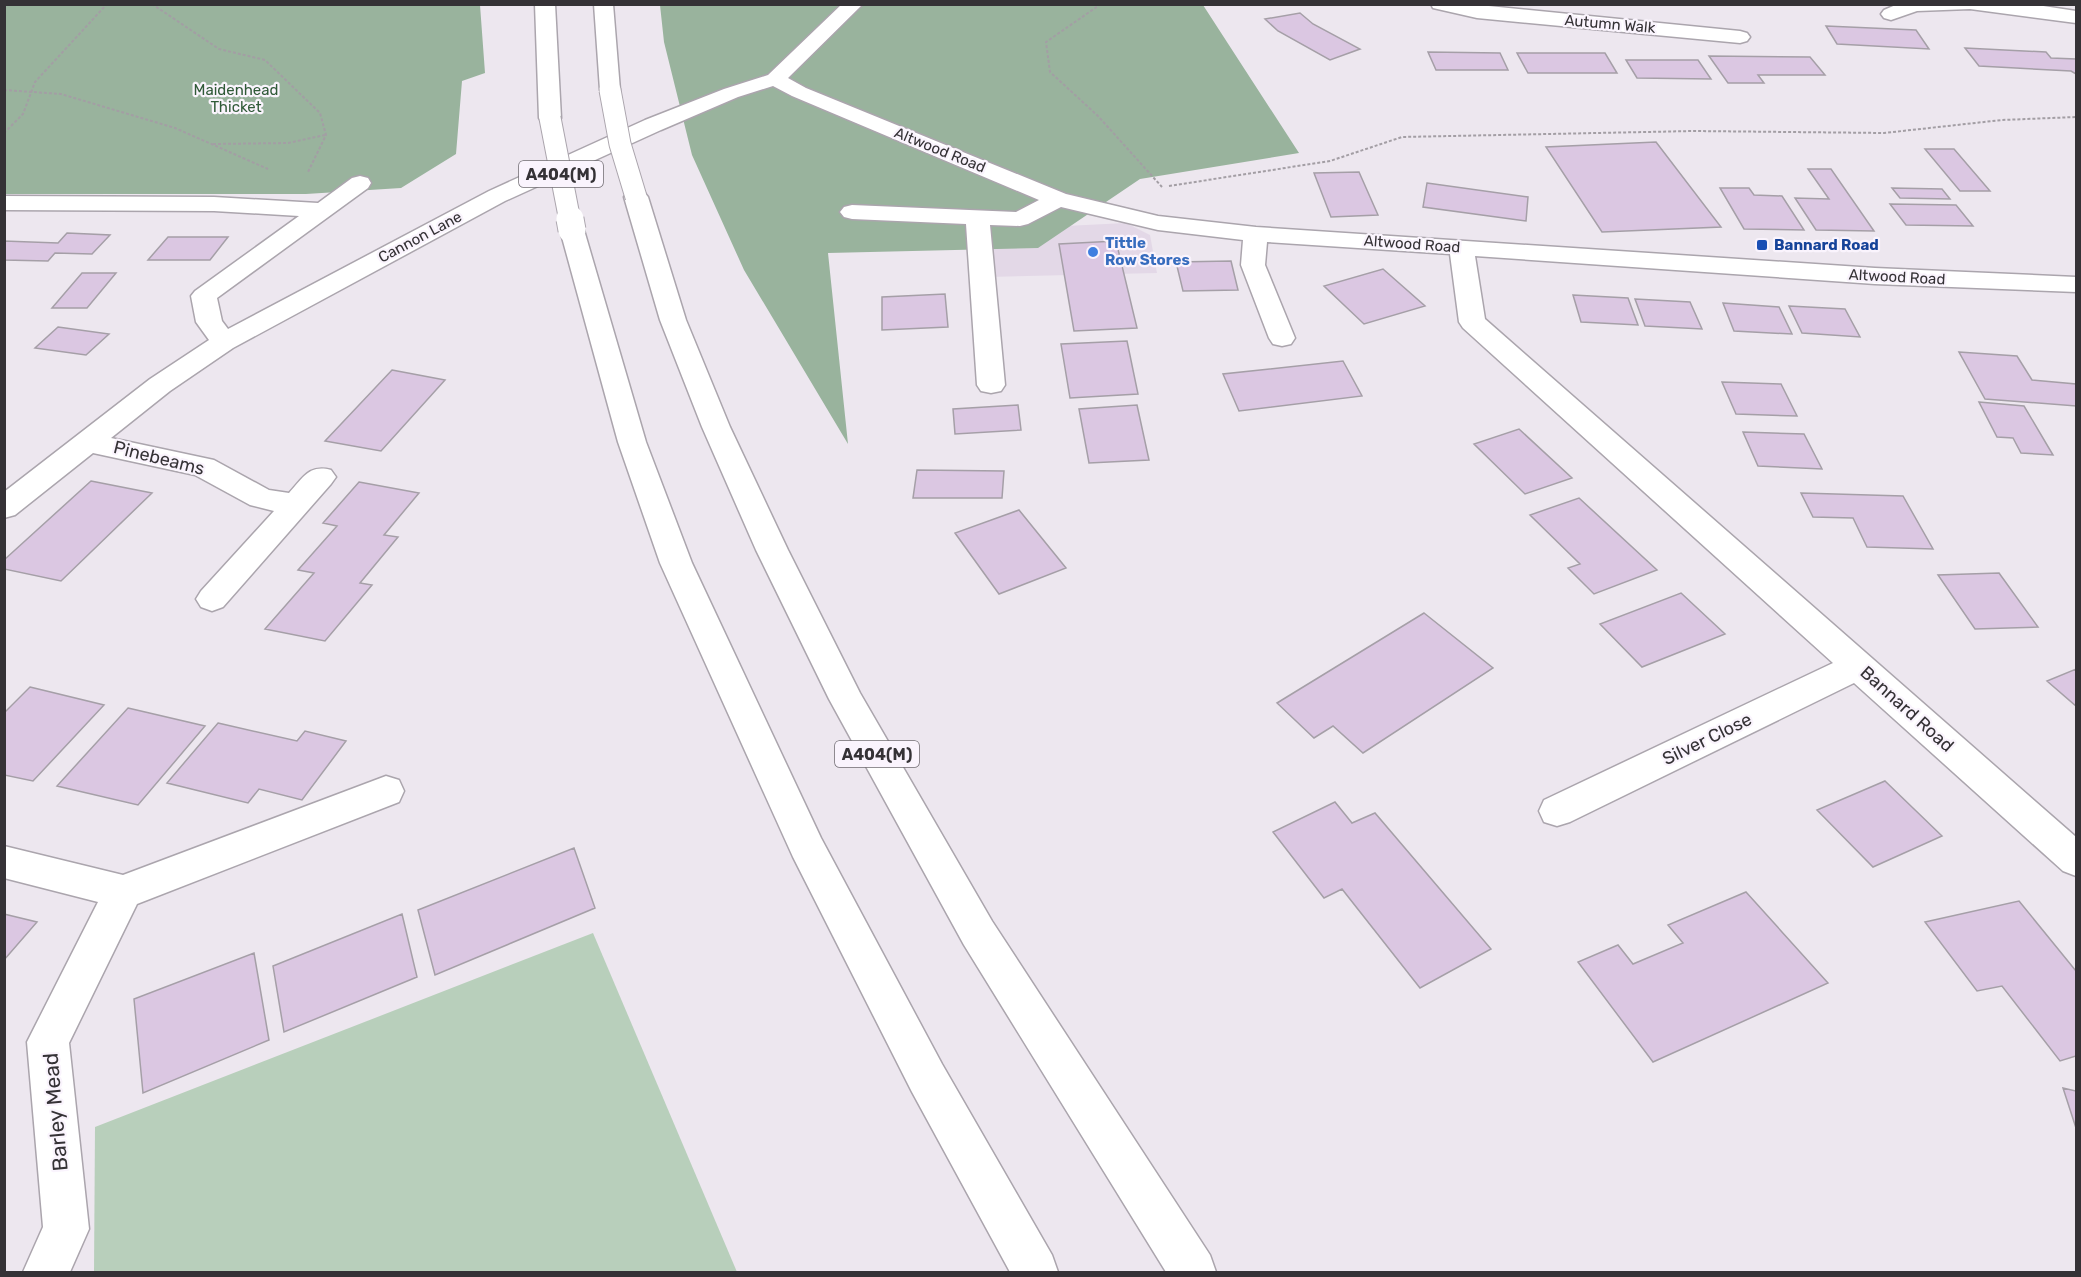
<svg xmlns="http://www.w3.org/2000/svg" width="2081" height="1277" font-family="Rubik,sans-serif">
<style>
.built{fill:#e3d8e7}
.green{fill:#b8cfbb}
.forest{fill:#99b39d}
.building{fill:#dbc7e2;stroke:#a59fa7;stroke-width:1.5}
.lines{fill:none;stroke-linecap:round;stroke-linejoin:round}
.minor-casing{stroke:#aba5ad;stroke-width:3}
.highway-casing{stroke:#aba5ad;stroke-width:3}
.path{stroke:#a39ea4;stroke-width:2;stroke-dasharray:3 2;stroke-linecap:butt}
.minor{fill:#fff;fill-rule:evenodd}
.highway{fill:#fff;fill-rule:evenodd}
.highway-bridge-far1-casing{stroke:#aba5ad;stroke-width:23;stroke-linecap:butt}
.highway-bridge-casing{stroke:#aba5ad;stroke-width:29;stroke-linecap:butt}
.highway-bridge-far1{stroke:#fff;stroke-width:21}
.highway-bridge{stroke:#fff;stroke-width:27}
.transit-dot{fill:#1a4fb4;stroke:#faf4fd;stroke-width:2}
.shop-dot{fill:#3f7fe0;stroke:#faf4fd;stroke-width:2}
.labels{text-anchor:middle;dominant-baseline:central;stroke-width:4.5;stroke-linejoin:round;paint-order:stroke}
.far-street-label{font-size:15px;fill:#353236;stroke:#faf4fd}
.far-park-label{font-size:15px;fill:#305a38;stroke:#faf4fd}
.far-shop-label{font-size:15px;font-weight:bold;fill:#366cbe;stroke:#faf4fd;text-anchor:start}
.far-transit-label{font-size:15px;font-weight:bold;fill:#164399;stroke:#faf4fd;text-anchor:start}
.shield{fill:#faf4fd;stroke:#706c72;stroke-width:1.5}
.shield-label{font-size:16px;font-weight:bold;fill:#353236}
.street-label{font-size:18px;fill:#353236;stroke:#faf4fd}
.near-street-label{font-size:21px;fill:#353236;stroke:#faf4fd}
</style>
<rect width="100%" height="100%" fill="#ede7ef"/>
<!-- built -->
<path class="built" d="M1126 223 1150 235 1157 273 988 277 987 230Z"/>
<!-- green -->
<path class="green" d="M593 933 737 1272H94L95 1127Z"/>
<!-- forest -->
<path class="forest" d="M4 5H480L485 73 462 81 456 154 401 188 306 194H5Z
M660 5H1203L1299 153 1140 179 1038 248 828 253 848 444 744 270 692 155 664 42Z"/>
<!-- building -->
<path class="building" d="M1300 13 1313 24 1360 49 1330 60 1278 31 1265 19Z
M1826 26 1916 30 1929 49 1837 44Z
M1965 48 2046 52 2051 58 2076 59V74L2071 71 1979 66Z
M1428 52 1500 53 1508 70H1436Z
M1517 53H1605L1617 73H1528Z
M1709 56 1810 57 1825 75H1758L1764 83H1728Z
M1626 60H1698L1711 79 1637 78Z
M1656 142 1721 227 1602 232 1546 147Z
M1925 149H1954L1990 191H1960Z
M1808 169H1831L1874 231 1816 230 1795 198 1829 199Z
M1359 172 1378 215 1331 217 1314 173Z
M1427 183 1528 197 1526 221 1423 207Z
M1720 188H1749L1754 195 1782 196 1804 230 1744 229Z
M1892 188 1942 189 1950 199 1900 198Z
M1890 204 1956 205 1973 226 1906 225Z
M67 233 110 235 92 254 55 253 48 261 4 260V241L58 243Z
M168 237H228L210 260H148Z
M1116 241 1137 328 1074 331 1059 244Z
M1231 261 1238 290 1183 291 1176 262Z
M1383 269 1425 306 1364 324 1324 286Z
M82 273H116L87 308H52Z
M945 294 948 327 882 330V297Z
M1573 295 1628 298 1638 325 1581 322Z
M1635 299 1690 302 1702 329 1645 326Z
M1723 303 1779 307 1792 334 1734 331Z
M1789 306 1845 309 1860 337 1802 333Z
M58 327 109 334 86 355 35 348Z
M1127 341 1138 394 1070 398 1061 344Z
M1959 352 2017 356 2032 380 2076 384V406L1985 399Z
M1343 361 1362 396 1239 411 1223 374Z
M392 370 445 380 381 451 325 441Z
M1722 382 1781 384 1797 416 1736 414Z
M1979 402 2024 406 2053 455 2021 453 2013 438 1997 437Z
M1018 405 1021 430 955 434 953 409Z
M1137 405 1149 460 1089 463 1079 409Z
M1519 429 1572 478 1525 494 1474 444Z
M1743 432 1804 434 1822 469 1758 466Z
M917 470 1004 471 1002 498H913Z
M91 481 152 493 61 581 4 569V560Z
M359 482 419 493 384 535 398 537 360 583 372 585 325 641 265 629 314 573 298 570 337 526 323 523Z
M1801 493 1903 496 1933 549 1867 547 1853 518 1813 517Z
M1579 498 1657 570 1594 594 1568 568 1580 564 1530 515Z
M1019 510 1066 568 999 594 955 533Z
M1999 573 2038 627 1975 629 1938 575Z
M1681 593 1725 634 1642 667 1600 624Z
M1424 613 1493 668 1363 753 1333 726 1314 738 1277 703Z
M2076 669V706L2047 681Z
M30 687 104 705 33 781 4 775V713Z
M128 708 205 726 138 805 57 786Z
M218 723 297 741 305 731 346 741 302 800 259 789 248 803 167 783Z
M1885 781 1942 836 1873 867 1817 810Z
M1335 802 1352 823 1375 813 1491 949 1420 988 1342 889 1324 898 1273 832Z
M574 848 595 908 435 975 418 910Z
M1746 892 1828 983 1653 1062 1578 962 1618 945 1633 964 1683 943 1668 925Z
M2019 901 2076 971V1056L2060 1061 2002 986 1977 991 1925 922Z
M4 914 37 922 4 960Z
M402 914 417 977 284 1032 273 966Z
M254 953 269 1040 143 1093 134 999Z
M2063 1088 2076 1091V1128Z"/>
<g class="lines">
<defs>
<path id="minor" d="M842 4H863L788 78 806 88 1066 194 1158 216 1256 227 1875 268 2076 277V292L1875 284 1475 256 1485 319 2076 837V876L2063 871 1854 683 1570 822 1557 826 1544 822 1539 811 1544 800 1833 663 1463 328 1459 322 1450 254 1267 242 1265 265 1295 338 1291 344 1282 346 1273 344 1269 338 1241 265 1243 240 1158 230 1061 207 1028 224 1020 226 990 225 1005 385 1001 391 991 393 981 391 977 385 966 224 852 219 844 217 840 212 844 207 852 205 1016 212 1039 200 792 96 773 86 738 97 661 130 505 201 233 348 170 391 111 438 214 460 269 490 289 493C303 478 309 464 331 470L336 477 331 484 223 607 212 611 201 607 196 599 201 591 274 511 250 505 195 475 93 453 15 515 4 518V492L150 379 209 340 196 322 191 296 195 291 299 216 214 211 4 210V196L214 197 318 203 352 178 360 176 368 178 371 183 368 188 217 298 222 321 228 329 489 191 645 120 724 89 768 75Z
M1431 4H1469L1740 31 1747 33 1750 37 1747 41 1740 43 1477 18 1433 8Z
M1898 4H2031L2076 11V23L1970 9 1917 11 1891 20 1884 18 1881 14 1884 10Z
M386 776 399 780 404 791 399 802 137 904 69 1043 89 1229 70 1272H23L43 1227 27 1042 98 902 4 878V846L123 875Z"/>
<path id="highway" d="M535 4H555L561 118 558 123 550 124 542 123 539 118Z
M594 4H613L620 90 617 94 610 96 603 94 600 90Z
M636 190 644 192 648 197 686 320 730 427 788 550 860 693 992 921 1210 1255 1216 1272H1166L964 945 829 699 756 550 702 427 660 320 624 197 628 192Z
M572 223 580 225 584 230 646 442 692 563 821 838 942 1064 1052 1255 1058 1272H1010L912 1092 793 857 660 563 618 442 560 230 564 225Z"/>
</defs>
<!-- minor casing -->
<use href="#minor" class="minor-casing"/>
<!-- highway casing -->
<use href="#highway" class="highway-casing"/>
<!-- path -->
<path class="path" d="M152 4 219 49 265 60 320 113 326 135 308 172
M1101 4 1046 42 1050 72 1098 116 1162 187
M4 90 61 94 175 128 268 169
M4 133 23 114 35 82 107 4
M213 144 288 143 325 135
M1169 186 1330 161 1402 137 1694 131 1884 133 2002 120 2076 117"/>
<!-- minor -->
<use href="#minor" class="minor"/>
<!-- highway -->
<use href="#highway" class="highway"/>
<defs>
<path id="highway-bridge-far1" d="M610 90 620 144 636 197
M550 118 570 221"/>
<path id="highway-bridge" d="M570 219 572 230"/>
</defs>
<!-- highway-bridge-far1 casing -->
<use href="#highway-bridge-far1" class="highway-bridge-far1-casing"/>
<!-- highway-bridge casing -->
<use href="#highway-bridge" class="highway-bridge-casing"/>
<!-- highway-bridge-far1 -->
<use href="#highway-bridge-far1" class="highway-bridge-far1"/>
<!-- highway-bridge -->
<use href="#highway-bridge" class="highway-bridge"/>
</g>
<!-- markers -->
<rect class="transit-dot" x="1756" y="239" width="12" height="12" rx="3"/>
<circle class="shop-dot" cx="1093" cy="252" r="6"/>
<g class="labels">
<!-- far-street labels -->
<g class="far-street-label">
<text transform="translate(1610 24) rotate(5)">Autumn Walk</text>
<text transform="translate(940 150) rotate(22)">Altwood Road</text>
<text transform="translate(420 237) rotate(-28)">Cannon Lane</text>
<text transform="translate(1412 244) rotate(4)">Altwood Road</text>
<text transform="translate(1897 277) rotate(3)">Altwood Road</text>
</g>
<!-- far-park labels -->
<g class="far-park-label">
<text x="236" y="90">Maidenhead<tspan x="236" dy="17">Thicket</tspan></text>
</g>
<!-- far-shop labels -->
<g class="far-shop-label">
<text x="1105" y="243">Tittle<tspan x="1105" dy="17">Row Stores</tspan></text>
</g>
<!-- far-transit labels -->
<g class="far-transit-label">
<text x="1774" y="245">Bannard Road</text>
</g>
<!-- shield labels -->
<g class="shield">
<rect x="519" y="161" width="84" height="26" rx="4.5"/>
<rect x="835" y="741" width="84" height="26" rx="4.5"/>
</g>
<g class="shield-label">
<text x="561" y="174">A404(M)</text>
<text x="877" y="754">A404(M)</text>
</g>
<!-- street labels -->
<g class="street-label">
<text transform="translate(159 458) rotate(14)">Pinebeams</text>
<text transform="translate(1907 709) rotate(42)">Bannard Road</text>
<text transform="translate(1707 739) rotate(-26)">Silver Close</text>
</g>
<!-- near-street labels -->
<g class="near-street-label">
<text transform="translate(55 1112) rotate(-95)">Barley Mead</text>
</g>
</g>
<!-- border -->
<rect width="2081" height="1277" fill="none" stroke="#353236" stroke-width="12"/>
</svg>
